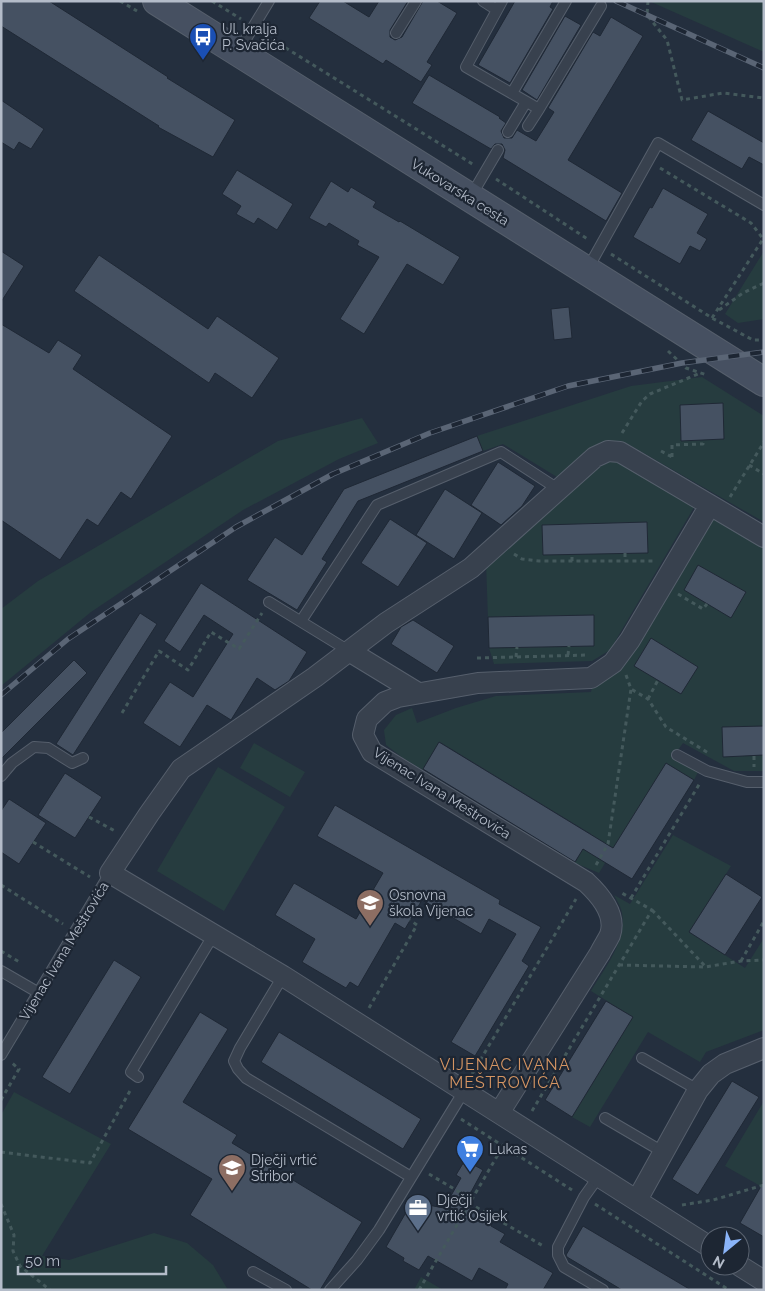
<svg xmlns="http://www.w3.org/2000/svg" width="765" height="1291" font-family="Raleway,sans-serif">
<style>
.green{fill:#263c3f}
.building{fill:#455162;stroke:#1f2835}
.lines{fill:none;stroke-linecap:round;stroke-linejoin:round}
.lane-casing{stroke:#565f6c;stroke-width:12}
.street-casing{stroke:#565f6c;stroke-width:22}
.secondary-casing{stroke:#565f6c;stroke-width:30}
.path{stroke:#44595c;stroke-width:3;stroke-dasharray:4 4;stroke-linecap:butt}
.lane{stroke:#38414e;stroke-width:10}
.street{stroke:#38414e;stroke-width:20}
.secondary{stroke:#465061;stroke-width:28}
.rail-casing{stroke:#5a6575;stroke-width:5.5}
.rail{stroke:#1d2633;stroke-width:4;stroke-dasharray:11;stroke-linecap:butt}
.labels{text-anchor:middle;dominant-baseline:central;stroke-width:4.5;stroke-linejoin:round;paint-order:stroke}
.poi-label{font-size:14px;fill:#b4bcc9;stroke:#1d2633;text-anchor:start}
.street-label{font-size:14px;fill:#b4bcc9;stroke:#1d2633}
.quarter-label{font-size:16px;letter-spacing:1px;fill:#d59563;stroke:#1d2633}
</style>
<rect width="100%" height="100%" fill="#242f3e"/>
<!-- green -->
<path class="green" d="M649 1H764V52Z
M764 251V319L738 323 725 314Z
M702 377 764 416V522L626 443 602 447 557 477 503 444 483 451 477 436 631 386Z
M362 418 378 443 339 459 243 510 91 612 1 686V609L38 581 278 441Z
M614 457 696 504 610 650 592 661 494 664 489 648 486 562 581 477Z
M713 513 764 544V771H734L683 743 673 757 698 772 694 780 666 763 599 873 575 863 591 834 440 742 423 770 403 758 386 745 384 730 396 715 412 708 417 723 456 708 496 696 591 692 593 683Z
M254 743 305 772 290 797 240 768Z
M218 767 285 807 224 911 157 871Z
M673 835 731 866 689 932 745 968 764 938V1030L706 1052 700 1062 648 1032 590 1127 572 1117 633 1017 591 991C604 969 627 941 622 913 621 907 617 901 614 895L630 904Z
M14 1092 111 1144 42 1256 69 1260 154 1233 187 1243 213 1265 228 1290H1V1115Z
M764 1101V1188L725 1166Z
M421 1277 443 1290H414Z"/>
<!-- building -->
<path class="building" d="M1 1H49L168 77 167 78 235 120 213 157 158 127 159 126 1 26Z
M320 1H343L369 17 379 1H408L390 30V37L395 40 402 37 423 1H437L457 13 427 62 432 65 421 82 386 60 383 64 309 18Z
M515 1H553L550 7 553 9 510 83 478 65Z
M565 16 581 25 537 100 522 90Z
M611 17 643 36 568 160 622 193 606 221 503 158 505 150 502 144H495L491 149 412 103 429 75 500 117 499 118 506 123 501 131 504 138H512L517 130 536 141 554 112 548 108 593 32 600 36Z
M1 100 44 129 31 149 19 142 14 150 1 142Z
M708 111 764 143V165L749 157 742 169 691 140Z
M237 170 293 204 277 230 258 218 254 224 236 214 241 206 222 194Z
M331 181 348 192 351 187 376 202 373 207 399 222 400 221 460 257 443 285 407 264 364 334 340 319 379 257 357 245 359 241 329 223 326 227 309 218Z
M663 188 708 214 697 233 707 239 700 251 690 246 680 264 633 237 650 207 652 208Z
M1 251 24 266 1 302Z
M99 255 208 329 217 316 279 358 252 398 215 373 209 383 74 291Z
M569 307 572 338 554 340 551 309Z
M1 324 49 353 58 340 82 355 73 369 172 436 131 499 121 492 98 526 87 519 60 560 1 520Z
M723 403 724 439 681 441 680 405Z
M477 436 483 451 358 501 322 559 327 562 297 610 247 580 275 537 302 555 344 489Z
M498 462 535 486 522 506 501 525 471 505Z
M445 489 482 513 454 559 416 535Z
M390 519 427 543 398 587 361 563Z
M647 522 648 553 543 555 542 525Z
M698 565 746 592 731 618 684 590Z
M201 583 307 652 289 681 275 690 257 678 231 720 207 705 180 747 143 723 170 682 193 697 233 634 204 615 180 652 164 641Z
M140 613 157 624 73 755 56 744Z
M594 615V646L489 648 488 617Z
M413 620 454 646 437 673 391 644 401 627Z
M651 638 698 667 681 694 634 666Z
M74 660 87 673 1 759V733Z
M764 726V755L723 757 722 727Z
M439 742 613 848 666 763 694 780 632 879 583 849 575 862 423 769Z
M65 773 102 797 75 838 38 815Z
M9 799 46 823 19 864 1 852V811Z
M335 805 500 900 499 904 541 927 522 961 529 966 475 1056 451 1042 516 934 489 919 481 934 422 900 405 929 395 923 358 987 350 982 346 988 302 962 315 939 275 915 294 883 356 919 383 873 317 836Z
M726 874 762 897 725 955 689 932Z
M114 960 141 977 70 1094 42 1077Z
M606 1001 633 1017 572 1117 545 1100Z
M200 1012 228 1029 183 1102 237 1135 232 1143 362 1222 320 1290H312L190 1215 212 1179 128 1129Z
M279 1032 421 1119 403 1149 261 1062Z
M732 1081 759 1097 698 1195 672 1179Z
M465 1160 483 1170 464 1205 493 1221 491 1226 505 1234 500 1242 553 1273 543 1290H505L508 1284 479 1268 472 1281 428 1256 419 1270 403 1261 404 1258 386 1247 412 1202 444 1208 461 1178 456 1175Z
M764 1181V1237L740 1223Z
M583 1226 691 1290H622L567 1257 566 1255Z"/>
<g class="lines">
<defs>
<path id="lane" d="M483 1 497 10
M502 1 466 67 539 109 528 126
M396 33 416 1
M238 52 269 1
M512 93 566 1
M539 109 601 6
M508 132 526 102
M471 196 498 150
M587 270 658 143 764 205
M269 602 349 651
M301 621 377 505 501 452 558 489
M677 755 707 771 747 782H764
M1 776 12 763 34 747 48 748 72 763 83 758
M1 971 39 993
M283 976 240 1048 234 1061 238 1069 246 1078 411 1177
M1 1055 110 873
M642 1058 698 1090
M138 1077 131 1072 208 944 215 935
M605 1118 663 1152
M599 1176 584 1197 558 1247V1255L564 1267 603 1290
M253 1272 286 1290
M330 1290 357 1260 379 1230 464 1091"/>
<path id="street" d="M710 505 620 452 608 451 595 457 471 568 386 623 315 677 181 769 149 814 110 873 283 976 710 1247
M349 651 418 693
M499 1113 600 953C603 947 607 941 610 935 617 915 600 895 586 882L372 752 363 735 367 719 385 702 398 697 478 683 591 678 613 663 630 640 710 505 764 537
M637 1200 698 1090 711 1074 725 1064 764 1048
M740 1266 764 1281"/>
<path id="secondary" d="M157 1 764 382"/>
</defs>
<!-- lane casing -->
<use href="#lane" class="lane-casing"/>
<!-- street casing -->
<use href="#street" class="street-casing"/>
<!-- secondary casing -->
<use href="#secondary" class="secondary-casing"/>
<!-- path -->
<path class="path" d="M120 1 137 11
M212 1 241 19
M648 1 647 15 667 40 682 100 723 93 764 98
M265 35 474 165
M660 168 751 223 764 240
M496 179 589 240
M611 254 712 318 753 340H764
M719 310 743 293 764 283
M712 318 763 239
M668 351 686 368 707 375
M622 433 642 401 650 394 698 374
M661 451 672 457V460
M672 457V445L703 444V440
M749 465 764 474
M730 497 764 442
M625 553V561
M514 554 522 559 539 561H653
M572 561V555
M678 594 703 609 707 604
M568 655 569 646
M516 657 517 647
M477 658 589 655
M626 675 631 689 648 699 666 727 710 754
M648 699 658 680
M122 713 159 651 188 670 211 632 239 649 262 613
M754 756V767
M89 817 115 831
M33 842 90 877
M596 865 608 844 631 689
M1 885 63 924
M631 898 700 783
M652 910 705 966
M1 951 21 963
M741 961 764 921
M619 965 705 967 741 961 764 960
M369 1008 417 925 410 920
M472 1074 576 899
M1 1100 19 1069 12 1063
M532 1111 652 910 620 892
M461 1119 572 1190
M1 1152 90 1163 131 1089
M429 1174 471 1199
M469 1203 545 1247
M1 1204 14 1235 13 1251 20 1266 50 1290
M595 1204 729 1290
M682 1205 713 1200 764 1185
M419 1290 503 1146"/>
<!-- lane -->
<use href="#lane" class="lane"/>
<!-- street -->
<use href="#street" class="street"/>
<!-- secondary -->
<use href="#secondary" class="secondary"/>
<defs>
<path id="rail" d="M616 1 764 68
M1 695 68 639 236 527 333 474 430 433 568 386 682 363 764 352"/>
</defs>
<!-- rail casing -->
<use href="#rail" class="rail-casing"/>
<!-- rail -->
<use href="#rail" class="rail"/>
</g>
<!-- icons -->
<defs>
<symbol id="bus-pin" viewBox="-11 -11 22 30"><path d="M0 17L-7.5 6A9.5 9.5 0 1 1 7.5 6Z" fill="#1a4fb4" stroke="#1d2633"/><path d="M-5-6H5V4H4V6H2V4H-2V6H-4V4H-5ZM-3.5-4V0h7V-4ZM-3.5 1.2v1.5H-2V1.2ZM2 1.2v1.5H3.5V1.2Z" fill="#fff"/></symbol>
<symbol id="school-pin" viewBox="-11 -11 22 30"><path d="M0 17L-7.5 6A9.5 9.5 0 1 1 7.5 6Z" fill="#8d6e63" stroke="#1d2633"/><path d="M0-5L7-2L0 1L-7-2ZM-4 1L0 2.5L4 1V4Q0 6-4 4Z" fill="#fff"/></symbol>
<symbol id="supermarket-pin" viewBox="-11 -11 22 30"><path d="M0 17L-7.5 6A9.5 9.5 0 1 1 7.5 6Z" fill="#3f7fe0" stroke="#1d2633"/><path d="M-6-5.5h2.5l.6 2H6L4.5 2H-2.5L-4.4-4H-6ZM-1.5 3.2a1.3 1.3 0 1 0 .1 0ZM3 3.2a1.3 1.3 0 1 0 .1 0Z" fill="#fff"/></symbol>
<symbol id="office-pin" viewBox="-11 -11 22 30"><path d="M0 17L-7.5 6A9.5 9.5 0 1 1 7.5 6Z" fill="#5c6f8a" stroke="#1d2633"/><path d="M-6-3h4V-5.5h4V-3h4V5H-6ZM-1-4.5V-3h2v-1.5ZM-6 0V1H6V0Z" fill="#fff"/></symbol>
</defs>
<g fill-rule="evenodd">
<use href="#bus-pin" x="187" y="21" width="32" height="43"/>
<use href="#school-pin" x="354" y="887" width="32" height="43"/>
<use href="#supermarket-pin" x="454" y="1133" width="32" height="43"/>
<use href="#school-pin" x="216" y="1152" width="32" height="43"/>
<use href="#office-pin" x="402" y="1192" width="32" height="43"/>
</g>
<g class="labels">
<!-- poi labels -->
<g class="poi-label">
<text x="222" y="29">Ul. kralja<tspan x="222" dy="16">P. Svačića</tspan></text>
<text x="389" y="895">Osnovna<tspan x="389" dy="16">škola Vijenac</tspan></text>
<text x="489" y="1149">Lukas</text>
<text x="251" y="1160">Dječji vrtić<tspan x="251" dy="16">Stribor</tspan></text>
<text x="437" y="1200">Dječji<tspan x="437" dy="16">vrtić Osijek</tspan></text>
</g>
<!-- street labels -->
<g class="street-label">
<text transform="translate(460 192) rotate(32)">Vukovarska cesta</text>
<text transform="translate(442 793) rotate(32)">Vijenac Ivana Meštrovića</text>
<text transform="translate(64 951) rotate(-59)">Vijenac Ivana Meštrovića</text>
</g>
<!-- quarter labels -->
<g class="quarter-label">
<text x="505" y="1064">VIJENAC IVANA<tspan x="505" dy="18">MEŠTROVIĆA</tspan></text>
</g>
</g>
<!-- border -->
<rect width="765" height="1291" fill="none" stroke="#b4bcc9" stroke-width="5"/>
<!-- north arrow -->
<g transform="translate(725 1251) rotate(209)"><circle r="24" fill="#1d2633" stroke="#59626f"/>
<path d="M0-4L9 19L0 12L-9 19Z" fill="#8ab4f8"/>
<text y="-8" font-size="14" font-weight="bold" text-anchor="middle" fill="#b4bcc9">N</text>
</g>
<!-- scale -->
<path d="M18 1266v8h148v-8" fill="none" stroke="#b4bcc9" stroke-width="2.5"/>
<text x="25" y="1266" font-size="15" fill="#b4bcc9" stroke="#1d2633" stroke-width="4" paint-order="stroke">50 m</text>
</svg>
